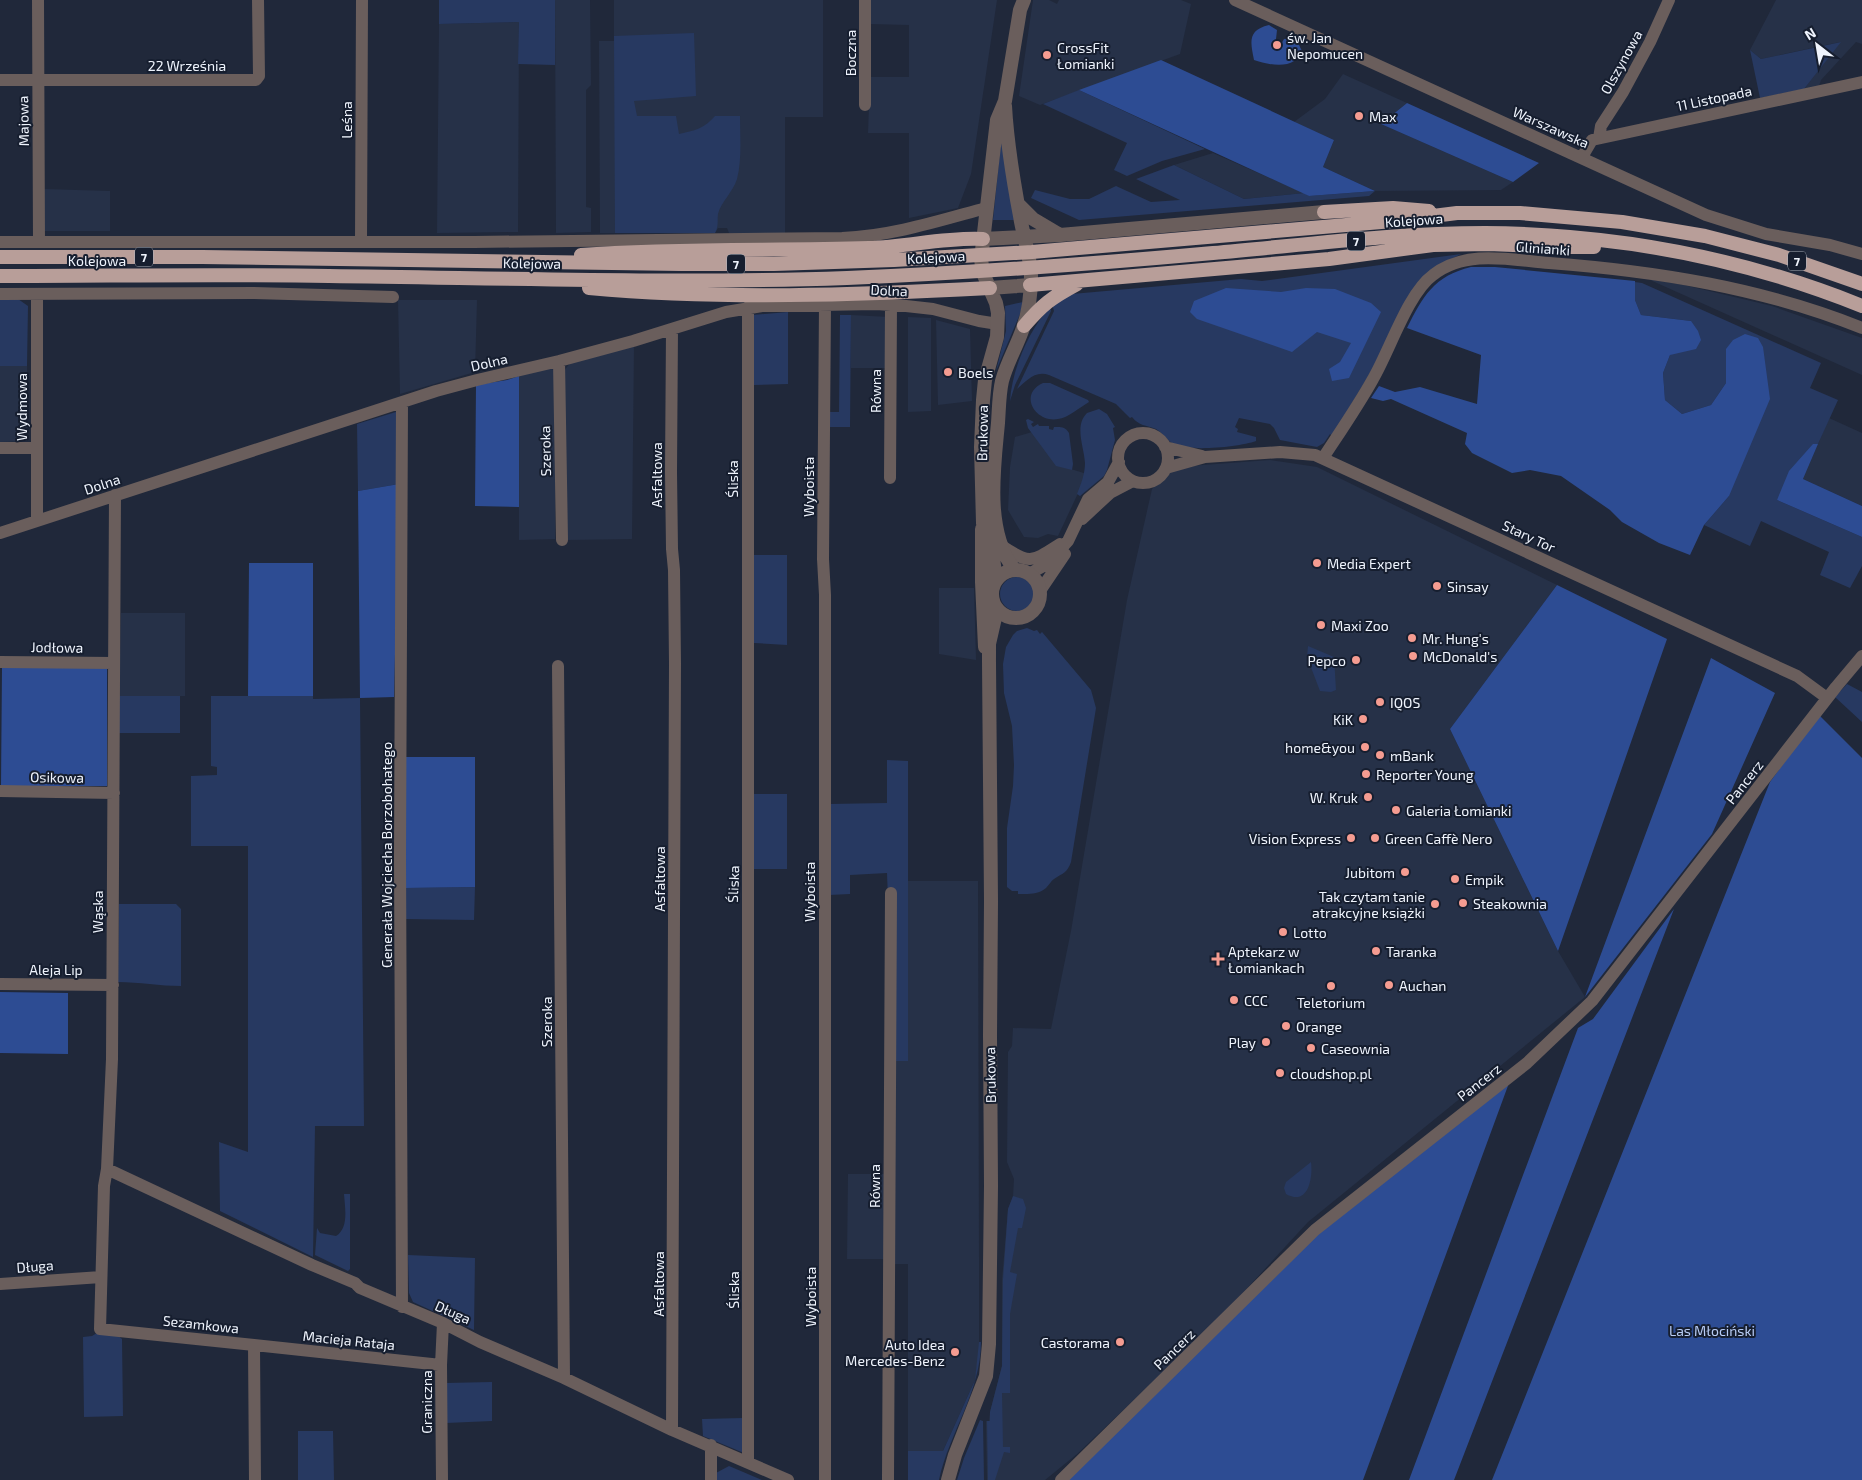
<svg xmlns="http://www.w3.org/2000/svg" width="1862" height="1480" font-family="'Exo 2',sans-serif">
<style>
.built{fill:#263148}
.green{fill:#273961}
.forest{fill:#2d4c93}
.lines{fill:none;stroke-linecap:round;stroke-linejoin:round}
.minor{stroke:#6a5e5c;stroke-width:12}
.tertiary{stroke:#6a5e5c;stroke-width:14}
.trunk{stroke:#b89e99;stroke-width:14}
.poi-dot{fill:#f59c91;stroke:#161e2f;stroke-width:2}
.labels{text-anchor:middle;dominant-baseline:central;stroke-width:4;stroke-linejoin:round;paint-order:stroke}
.shield{fill:#161e2f;stroke:#aeb4bf;stroke-width:1}
.shield-label{font-size:12px;font-weight:bold;fill:#eff4fd}
.poi-label{font-size:14px;fill:#eff4fd;stroke:#161e2f;text-anchor:start}
.street-label{font-size:14px;fill:#eff4fd;stroke:#161e2f}
.park-label{font-size:14px;fill:#b8ccf5;stroke:#161e2f}
</style>
<rect width="100%" height="100%" fill="#20283a"/>
<!-- built -->
<path class="built" d="M555 0H590L591 85 586 90V207L591 208V232L556 233Z
M614 0H823V117H785V233H729L727 228H718L715 233H600L599 41H614Z
M869 0H997L971 174 958 208 909 218V133H868L870 77H909V25L869 24Z
M1033 0H1049L1057 4 1059 0H1181L1191 4 1180 54 1040 105 1019 96Z
M1776 0H1862V44L1856 42 1821 80 1819 86 1804 89 1840 42 1761 59 1750 50Z
M519 22 518 232 437 233 439 24Z
M1343 74 1407 103 1381 124 1513 182 1501 190 1375 191 1323 167 1334 140 1294 122 1325 99Z
M1213 153 1304 193 1244 199 1174 165Z
M44 189 110 191V231H44Z
M1648 279 1684 285 1772 306 1862 338V375Z
M398 300H477L475 372 400 394Z
M851 315 889 317 888 368H851Z
M908 317 931 318V411L908 412Z
M936 320 970 329 972 401 938 405Z
M634 345 632 539 566 540 563 372 571 362Z
M0 366H27V441L0 442Z
M551 368 556 372 555 539 519 540V376Z
M1829 418 1862 433V506L1803 479Z
M1032 432 1061 466 1087 474 1058 536 1048 534 1038 538 1024 537 1008 510 1010 467 1015 437Z
M1270 460 1317 467 1557 585 1450 729 1558 951 1585 997 1308 1222 1217 1321 1077 1454 1045 1480H987L986 1421H989L990 1412 1002 1366V1280L1008 1209 1013 1197 1014 1179 1007 1162 1008 1052 1012 1046 1013 1028 1051 1029 1071 931 1127 600 1152 489 1176 467Z
M939 588H974L976 660 939 654Z
M121 613H185V696H119Z
M908 881H978L979 1257V1353L975 1380 943 1451 908 1480V1264H894V1061H908Z
M848 1174H885L884 1259H847Z"/>
<!-- green -->
<path class="green" d="M439 0H555V65L518 64 519 22 439 24Z
M694 33 696 96 634 101 637 116H676L679 134C694 131 705 128 715 116H740C740 137 742 160 737 179 733 192 721 202 718 214 717 221 719 226 715 233H615L614 36Z
M1841 42 1804 89 1760 98 1750 50 1761 59Z
M1079 90 1205 149 1162 161 1127 176 1114 170 1127 143 1043 104Z
M1002 133 1017 220H993Z
M1174 165 1244 199 1304 193 1309 196 1375 191 1369 196 1079 220 1031 198 1035 190 1070 199H1089L1116 186 1151 202 1180 200 1136 179Z
M1461 254 1433 269 1332 436 1330 434 1324 443 1317 447 1280 440 1274 428 1270 424 1239 418 1235 427 1238 429 1237 432 1256 437V441C1239 447 1189 452 1174 444 1167 441 1163 433 1156 429 1146 425 1139 426 1132 417L1130 418 1116 404 1049 375C1034 370 1026 382 1017 389L1054 311 1052 304 1072 294 1241 279 1262 281Z
M1635 282 1642 283 1821 363 1810 388 1838 400 1818 444 1813 445 1777 500 1862 537V566L1850 588 1820 575 1829 552 1761 521 1750 546 1704 525 1729 496 1726 349V383L1711 405 1682 414 1665 400 1663 373 1670 355 1691 321 1641 315 1635 300Z
M0 299H18L28 306 27 366H0Z
M1023 302 1020 314 996 371 1006 331 1005 306Z
M1050 307 1051 311 1015 385 1010 401C1012 369 1029 330 1050 307Z
M788 312V384L753 385 752 315Z
M840 315H851L850 427H828V412H839Z
M1043 383H1050L1088 400 1089 402C1080 407 1068 418 1058 419 1035 423 1018 394 1043 383Z
M1099 409 1107 414 1115 427 1113 428 1115 440 1107 470 1104 476 1080 496 1077 494C1081 484 1085 474 1085 463 1084 446 1074 426 1087 413Z
M399 411V484L358 491 357 424Z
M1028 419 1034 422 1031 424 1033 427 1038 424 1039 426H1049V429L1053 430 1054 427C1060 427 1065 426 1069 433L1073 464 1072 470 1056 466 1028 428 1026 420Z
M753 555H787V645L754 643Z
M1000 594a17 17 0 1 1 34 0a17 17 0 1 1-34 0Z
M1027 628 1034 631 1037 630 1040 634 1042 632 1091 690 1096 708 1071 862C1067 873 1063 873 1054 879 1051 881 1049 885 1046 888 1038 895 1028 894 1018 894V891H1012L1007 887V828L1013 786 1014 765 1012 726 1004 693 1003 664 1006 647 1013 635 1017 631Z
M1308 646 1334 657 1336 690 1331 692 1320 691 1307 657Z
M1847 684 1862 692V722L1835 697Z
M119 696H180V733H119Z
M211 696H313V699L360 698 364 1126H315L313 1257 220 1211 219 1142 248 1152V846H191V776L217 775V767L211 766Z
M887 760 908 761V1061H894L887 873 850 875V894L829 895V804L887 803Z
M754 794H787V869H753Z
M475 887 474 920 405 919V888Z
M119 904H176L181 909V986C160 986 139 982 118 982Z
M1311 1162C1313 1176 1309 1207 1286 1194L1284 1188 1286 1182Z
M344 1194H350V1269L348 1271 315 1255 317 1228 320 1233 336 1236C349 1228 345 1208 344 1194Z
M1013 1196 1023 1199 1026 1208 1022 1228H1018L1010 1272 1017 1274 1010 1314V1393H1002L1003 1447H1010V1453L1004 1452 995 1480H988L987 1421H990V1412L1002 1366 1003 1279 1008 1209Z
M408 1255 475 1258 474 1330 413 1302 409 1293Z
M97 1333 117 1335 122 1339 123 1416 84 1417 83 1337 92 1336Z
M979 1342H981C981 1392 949 1433 939 1480H908V1451H943L975 1380Z
M492 1382V1421L446 1423V1383Z
M743 1418 744 1453 703 1436 702 1419Z
M980 1420 983 1421 984 1480H957L964 1458Z
M298 1431H333L334 1480H298Z
M729 1466 762 1480H716V1473Z"/>
<!-- forest -->
<path class="forest" d="M1269 25 1277 30 1276 39 1273 45 1274 48H1279L1284 39 1293 38 1299 45 1302 51C1300 54 1297 59 1294 61 1284 68 1265 64 1254 60 1250 41 1248 30 1269 25Z
M1161 60 1334 140 1323 167 1375 191 1309 196 1079 90Z
M1407 103 1539 163 1513 182 1381 124Z
M1471 267H1495L1635 281V300L1641 315 1691 321 1698 331 1701 340 1696 349 1670 355 1663 373 1665 400 1682 414 1711 405 1726 383V349L1733 340 1745 334 1758 338 1763 347 1770 399 1729 496 1704 525 1690 555 1659 543 1622 522 1610 510 1561 476 1530 470 1512 473 1472 453 1465 444 1467 433 1391 399 1383 401 1371 398 1379 386 1395 392 1420 387 1477 404 1481 355 1407 328C1423 296 1434 276 1471 267Z
M1226 288 1281 292 1306 288 1335 289 1371 303 1381 312 1349 378 1332 381 1329 369 1340 362 1351 343 1317 332 1292 352 1197 319 1190 312 1194 301Z
M519 376V507L475 506 476 385 507 380Z
M1813 444H1818L1803 479 1862 506V537L1777 500 1789 471Z
M399 484 394 697 360 698 358 491Z
M249 563H313V696H248Z
M1557 585 1667 639 1558 951 1450 729Z
M1711 658 1775 693 1712 834 1585 997Z
M2 668H107V786H1Z
M1819 715 1862 758V1480H1492L1770 782Z
M404 757H475V887L405 888Z
M1674 909 1454 1480H1409L1578 1028 1593 1019Z
M0 992 68 993V1054L0 1053Z
M1509 1083 1363 1480H1066L1310 1239Z"/>
<g class="lines">
<!-- minor -->
<path class="minor" d="M38 0 39 242
M865 0V105
M1235 0 1706 215 1766 234 1830 245 1862 254
M0 80H256L259 76 258 0
M1599 138 1601 126 1623 92 1650 42 1669 0
M1582 157 1592 140 1862 82
M361 241 362 0
M0 242H474L842 238C892 236 938 221 986 208
M0 294 254 293 393 297
M37 294V521
M825 304 823 559 825 595V1480
M748 307V1462
M672 329 671 472 672 549 674 570 675 664 672 1430
M559 361 562 540
M402 403 400 857 402 1307
M1118 458a25 25 0 1 1 50 0a25 25 0 1 1-50 0Z
M1165 447 1202 456
M0 448H36
M1323 458C1340 432 1358 406 1373 379 1390 350 1408 293 1433 275 1466 249 1511 260 1549 263 1656 271 1763 288 1862 328
M1166 468 1205 457 1280 452 1315 455 1797 676 1827 698
M890 478 891 305
M115 495 112 1059 107 1169 104 1186 100 1329 254 1345 255 1480
M1082 519 1110 493 1133 481
M0 533 436 391 477 380 559 361 633 341 726 312 762 306 876 304 906 306 933 309 979 321 998 324
M1002 546C1030 565 1032 562 1060 544
M1029 574 1047 564 1068 541 1088 499 1108 482 1119 462
M1040 591 1065 554
M0 662 114 663
M558 666 564 1378
M0 791 114 793
M0 984 113 985
M107 1169 312 1265 355 1283 360 1288 443 1323 480 1342 564 1378 672 1430 788 1480
M0 1284 101 1277
M254 1345 441 1365
M711 1445V1480
M442 1480 441 1365 443 1323
M888 1480 891 893
M1061 1480 1315 1230 1527 1063 1592 1001 1836 687 1862 656"/>
<!-- tertiary -->
<path class="tertiary" d="M1005 106C1007 143 1013 179 1020 216 1023 236 1030 254 1031 275 1031 292 1029 312 1023 328 1017 346 1007 362 1002 381 999 394 999 409 998 423 994 467 984 533 1015 570
M1019 205 1033 219 1060 235
M983 239 1060 235 1324 212
M990 288 1030 285
M982 529V582L985 647
M992 594a24 24 0 1 1 48 0a24 24 0 1 1-48 0Z
M996 581 992 550 983 523 981 447 983 400 985 380 997 337 998 313 996 303 983 273 981 259 997 120 1005 101 1020 10 1024 0
M948 1480 955 1455 986 1376 989 1344 991 1186 990 1036 991 901 989 662V644L997 609"/>
<!-- trunk -->
<path class="trunk" d="M1324 212 1393 208 1429 211
M581 255C677 248 773 251 869 248 907 247 945 237 983 239
M0 257H202L681 264H774L894 260 1032 252 1393 221 1457 213H1520L1622 222 1705 236 1779 255 1862 284
M0 276C110 276 220 274 329 276 502 278 675 284 847 278 969 273 1091 264 1213 253 1304 245 1395 233 1485 233 1614 234 1743 258 1862 306
M1030 285 1329 259 1433 245 1488 244 1571 247H1594
M589 288C722 300 857 295 990 288
M1024 326C1043 304 1051 298 1077 284"/>
</g>
<!-- markers -->
<g class="poi-dot">
<circle cx="1277" cy="45" r="5"/>
<circle cx="1047" cy="55" r="5"/>
<circle cx="1359" cy="116" r="5"/>
<circle cx="948" cy="372" r="5"/>
<circle cx="1317" cy="563" r="5"/>
<circle cx="1437" cy="586" r="5"/>
<circle cx="1321" cy="625" r="5"/>
<circle cx="1412" cy="638" r="5"/>
<circle cx="1413" cy="656" r="5"/>
<circle cx="1356" cy="660" r="5"/>
<circle cx="1380" cy="702" r="5"/>
<circle cx="1363" cy="719" r="5"/>
<circle cx="1365" cy="747" r="5"/>
<circle cx="1380" cy="755" r="5"/>
<circle cx="1366" cy="774" r="5"/>
<circle cx="1368" cy="797" r="5"/>
<circle cx="1396" cy="810" r="5"/>
<circle cx="1351" cy="838" r="5"/>
<circle cx="1375" cy="838" r="5"/>
<circle cx="1405" cy="872" r="5"/>
<circle cx="1455" cy="879" r="5"/>
<circle cx="1463" cy="903" r="5"/>
<circle cx="1435" cy="904" r="5"/>
<circle cx="1283" cy="932" r="5"/>
<circle cx="1376" cy="951" r="5"/>
<path d="M1215.5 951.5h5v5h5v5h-5v5h-5v-5h-5v-5h5z"/>
<circle cx="1389" cy="985" r="5"/>
<circle cx="1331" cy="986" r="5"/>
<circle cx="1234" cy="1000" r="5"/>
<circle cx="1286" cy="1026" r="5"/>
<circle cx="1266" cy="1042" r="5"/>
<circle cx="1311" cy="1048" r="5"/>
<circle cx="1280" cy="1073" r="5"/>
<circle cx="1120" cy="1342" r="5"/>
<circle cx="955" cy="1352" r="5"/>
</g>
<g class="labels">
<!-- shield labels -->
<g class="shield">
<rect x="1347" y="231.5" width="18" height="19" rx="4"/>
<rect x="135" y="247.5" width="18" height="19" rx="4"/>
<rect x="1788" y="251.5" width="18" height="19" rx="4"/>
<rect x="727" y="254.5" width="18" height="19" rx="4"/>
</g>
<g class="shield-label">
<text x="1356" y="241">7</text>
<text x="144" y="257">7</text>
<text x="1797" y="261">7</text>
<text x="736" y="264">7</text>
</g>
<!-- poi labels -->
<g class="poi-label">
<text x="1287" y="37">św. Jan<tspan x="1287" dy="16">Nepomucen</tspan></text>
<text x="1057" y="47">CrossFit<tspan x="1057" dy="16">Łomianki</tspan></text>
<text x="1369" y="116">Max</text>
<text x="958" y="372">Boels</text>
<text x="1327" y="563">Media Expert</text>
<text x="1447" y="586">Sinsay</text>
<text x="1331" y="625">Maxi Zoo</text>
<text x="1422" y="638">Mr. Hung's</text>
<text x="1423" y="656">McDonald's</text>
<text x="1346" y="660" text-anchor="end">Pepco</text>
<text x="1390" y="702">IQOS</text>
<text x="1353" y="719" text-anchor="end">KiK</text>
<text x="1355" y="747" text-anchor="end">home&amp;you</text>
<text x="1390" y="755">mBank</text>
<text x="1376" y="774">Reporter Young</text>
<text x="1358" y="797" text-anchor="end">W. Kruk</text>
<text x="1406" y="810">Galeria Łomianki</text>
<text x="1341" y="838" text-anchor="end">Vision Express</text>
<text x="1385" y="838">Green Caffè Nero</text>
<text x="1395" y="872" text-anchor="end">Jubitom</text>
<text x="1465" y="879">Empik</text>
<text x="1425" y="896" text-anchor="end">Tak czytam tanie<tspan x="1425" dy="16">atrakcyjne książki</tspan></text>
<text x="1473" y="903">Steakownia</text>
<text x="1293" y="932">Lotto</text>
<text x="1228" y="951">Aptekarz w<tspan x="1228" dy="16">Łomiankach</tspan></text>
<text x="1386" y="951">Taranka</text>
<text x="1399" y="985">Auchan</text>
<text x="1244" y="1000">CCC</text>
<text x="1331" y="1002" text-anchor="middle">Teletorium</text>
<text x="1296" y="1026">Orange</text>
<text x="1256" y="1042" text-anchor="end">Play</text>
<text x="1321" y="1048">Caseownia</text>
<text x="1290" y="1073">cloudshop.pl</text>
<text x="1110" y="1342" text-anchor="end">Castorama</text>
<text x="945" y="1344" text-anchor="end">Auto Idea<tspan x="945" dy="16">Mercedes-Benz</tspan></text>
</g>
<!-- street labels -->
<g class="street-label">
<text transform="translate(850 53) rotate(-90)">Boczna</text>
<text transform="translate(1621 62) rotate(-61)">Olszynowa</text>
<text x="187" y="65">22 Września</text>
<text transform="translate(1714 98) rotate(-12)">11 Listopada</text>
<text transform="translate(346 120) rotate(-90)">Leśna</text>
<text transform="translate(23 121) rotate(-91)">Majowa</text>
<text transform="translate(1551 127) rotate(24)">Warszawska</text>
<text transform="translate(1414 220) rotate(-4)">Kolejowa</text>
<text transform="translate(1543 248) rotate(4)">Glinianki</text>
<text transform="translate(936 257) rotate(-3)">Kolejowa</text>
<text x="97" y="260">Kolejowa</text>
<text transform="translate(532 263) rotate(1)">Kolejowa</text>
<text transform="translate(889 290) rotate(3)">Dolna</text>
<text transform="translate(489 362) rotate(-13)">Dolna</text>
<text transform="translate(875 391) rotate(-90)">Równa</text>
<text transform="translate(21 407) rotate(-90)">Wydmowa</text>
<text transform="translate(982 433) rotate(-89)">Brukowa</text>
<text transform="translate(545 451) rotate(-91)">Szeroka</text>
<text transform="translate(656 475) rotate(-90)">Asfaltowa</text>
<text transform="translate(732 479) rotate(-90)">Śliska</text>
<text transform="translate(102 484) rotate(-18)">Dolna</text>
<text transform="translate(808 487) rotate(-90)">Wyboista</text>
<text transform="translate(1529 536) rotate(25)">Stary Tor</text>
<text transform="translate(57 647) rotate(1)">Jodłowa</text>
<text transform="translate(57 777) rotate(1)">Osikowa</text>
<text transform="translate(1744 782) rotate(-52)">Pancerz</text>
<text transform="translate(386 855) rotate(-90)">Generała Wojciecha Borzobohatego</text>
<text transform="translate(659 879) rotate(-90)">Asfaltowa</text>
<text transform="translate(733 884) rotate(-88)">Śliska</text>
<text transform="translate(809 892) rotate(-90)">Wyboista</text>
<text transform="translate(97 912) rotate(-90)">Wąska</text>
<text x="56" y="969">Aleja Lip</text>
<text transform="translate(546 1022) rotate(-90)">Szeroka</text>
<text transform="translate(990 1075) rotate(-91)">Brukowa</text>
<text transform="translate(1479 1082) rotate(-38)">Pancerz</text>
<text transform="translate(874 1186) rotate(-90)">Równa</text>
<text transform="translate(35 1266) rotate(-4)">Długa</text>
<text transform="translate(658 1284) rotate(-90)">Asfaltowa</text>
<text transform="translate(733 1290) rotate(-90)">Śliska</text>
<text transform="translate(810 1297) rotate(-90)">Wyboista</text>
<text transform="translate(453 1312) rotate(24)">Długa</text>
<text transform="translate(201 1324) rotate(6)">Sezamkowa</text>
<text transform="translate(349 1340) rotate(6)">Macieja Rataja</text>
<text transform="translate(1174 1349) rotate(-44)">Pancerz</text>
<text transform="translate(426 1402) rotate(-90)">Graniczna</text>
</g>
<!-- park labels -->
<g class="park-label">
<text x="1712" y="1330">Las Młociński</text>
</g>
</g>
<!-- north arrow -->
<g transform="translate(1817 45) rotate(329)" stroke="#161e2f" stroke-width="4" paint-order="stroke">
<path d="M0-4L9 19L0 12L-9 19Z" fill="#eff4fd"/>
<text y="-8" font-size="14" font-weight="bold" text-anchor="middle" fill="#eff4fd">N</text>
</g>
</svg>
